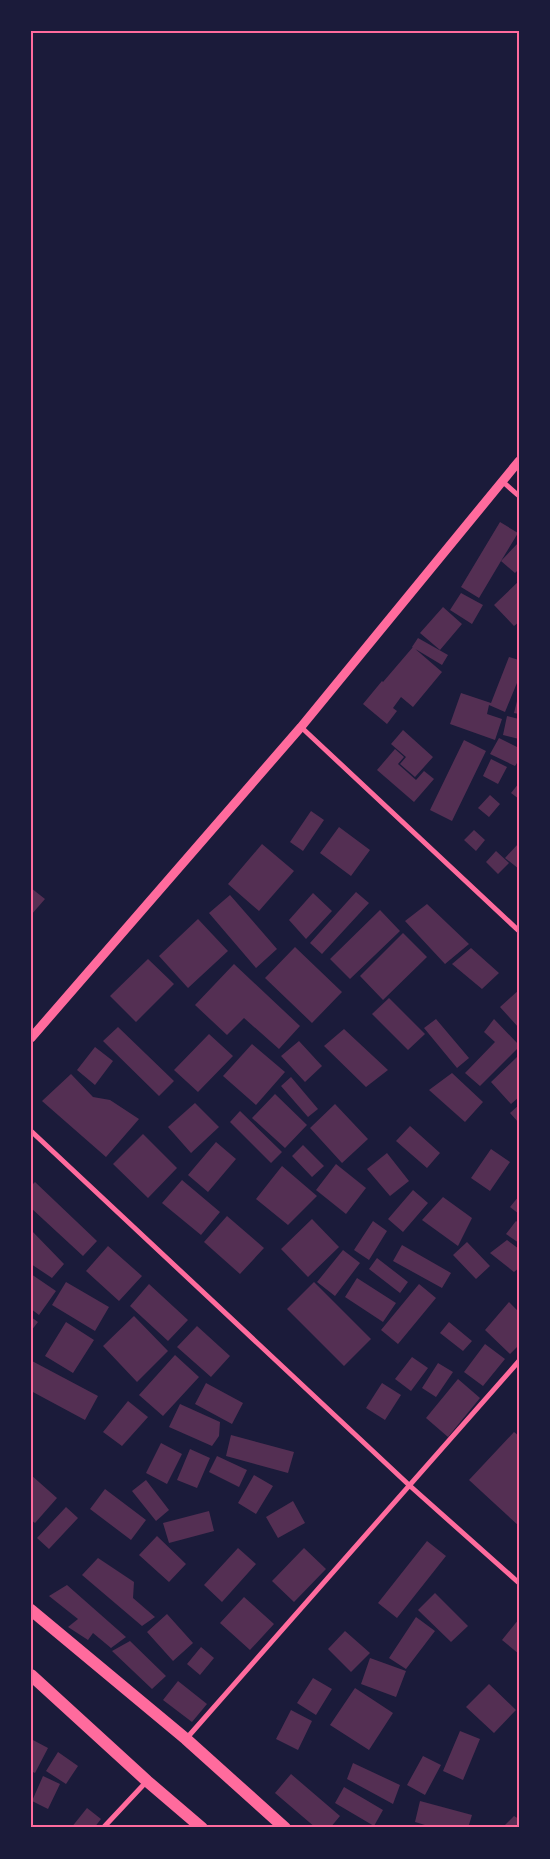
<svg xmlns="http://www.w3.org/2000/svg" width="550" height="1859" font-family="'Public Sans',sans-serif">
<style>
.building{fill:#542f53}
.lines{fill:none;stroke-linecap:round;stroke-linejoin:round}
.minor{stroke:#ff6b9d;stroke-width:5}
.tertiary{stroke:#ff6b9d;stroke-width:9}
.primary{stroke:#ff6b9d;stroke-width:12}
.neatline{fill:none;stroke:#ff6b9d;stroke-width:2}
</style>
<rect width="100%" height="100%" fill="#1b1b3a"/>
<!-- building -->
<path class="building" d="M500 522 518 533 501 561 519 542V569L515 573 501 561 479 598 461 587Z
M519 581V622L514 626 494 605Z
M461 593 483 605 472 624 450 610Z
M443 607 462 624 440 650 420 633Z
M418 638 448 655 442 665 412 647Z
M413 647 442 672 413 707 401 697 393 708 397 711 387 724 363 704 382 681 383 682Z
M509 657 519 660V678L505 712 489 705 487 714 502 719 495 740 450 724 461 693 491 703Z
M518 697H519V714L514 713Z
M507 716 519 719V739L503 735Z
M403 730 433 757 415 777 400 764 406 757 391 744Z
M499 738 519 748V764L517 763 515 766 490 754Z
M464 740 486 751 452 821 430 810Z
M395 749 404 757 398 764 416 780 424 771 434 779 414 802 377 770Z
M491 759 507 767 498 784 483 776Z
M519 783V799L511 793Z
M490 795 500 804 489 817 478 808Z
M311 811 324 820 303 851 290 842Z
M339 827 370 850 351 876 320 853Z
M474 830 485 840 476 851 464 840Z
M262 844 294 871 259 911 228 884Z
M518 844 519 845V869L505 858Z
M496 851 509 863 498 874 486 862Z
M31 888 45 899 31 915Z
M356 892 369 903 322 954 310 943Z
M313 893 332 911 306 939 289 920Z
M230 895 277 949 256 968 209 913Z
M427 904 469 944 445 964 405 921Z
M380 910 400 931 350 979 330 959Z
M198 919 228 951 188 988 159 956Z
M403 933 427 957 383 1000 360 976Z
M295 947 342 992 312 1023 265 978Z
M471 948 499 973 482 989 452 964Z
M148 959 174 984 136 1022 110 996Z
M234 964 300 1026 279 1049 244 1018 227 1035 195 1005Z
M519 990V1028L500 1007Z
M389 998 425 1034 408 1050 372 1014Z
M436 1019 469 1058 457 1068 424 1028Z
M494 1019 519 1045V1047L480 1086 465 1073 495 1042 484 1032Z
M118 1027 174 1081 159 1096 103 1041Z
M344 1029 388 1070 366 1087 324 1046Z
M209 1034 233 1056 198 1092 174 1070Z
M299 1041 322 1066 305 1082 281 1056Z
M252 1044 285 1072 256 1105 223 1076Z
M95 1047 113 1061 95 1085 77 1070Z
M517 1057 519 1059V1097L511 1104 491 1082Z
M452 1073 483 1102 465 1122 429 1090Z
M71 1074 93 1097 110 1100 139 1119 106 1157 42 1101Z
M291 1077 318 1109 308 1117 281 1086Z
M275 1094 307 1125 285 1148 252 1118Z
M195 1103 219 1127 191 1153 168 1127Z
M335 1104 368 1139 342 1163 310 1128Z
M519 1105V1123L510 1113Z
M240 1111 282 1152 271 1163 230 1122Z
M410 1126 440 1153 427 1168 396 1141Z
M143 1134 177 1168 148 1198 113 1164Z
M216 1142 236 1159 208 1192 188 1175Z
M303 1145 324 1166 312 1177 292 1156Z
M491 1149 510 1162 490 1191 471 1178Z
M387 1153 409 1181 390 1196 367 1169Z
M336 1164 366 1188 346 1214 316 1190Z
M282 1166 317 1196 288 1225 256 1199Z
M182 1180 220 1212 201 1235 162 1203Z
M35 1182 97 1241 83 1256 31 1208V1186Z
M413 1190 428 1203 403 1232 388 1219Z
M519 1196V1214L510 1207Z
M443 1197 472 1218 458 1246 422 1220Z
M227 1216 264 1248 240 1274 204 1242Z
M312 1219 339 1247 308 1277 281 1249Z
M373 1221 387 1231 369 1260 354 1250Z
M516 1221 519 1223V1243L506 1234Z
M31 1230 64 1264 52 1278 31 1264Z
M507 1240 519 1249V1268L514 1272 490 1253Z
M467 1242 490 1266 476 1279 453 1255Z
M402 1245 451 1273 442 1288 393 1261Z
M108 1246 142 1276 119 1301 86 1271Z
M343 1250 360 1263 335 1296 317 1282Z
M377 1258 408 1282 400 1293 369 1269Z
M31 1274 56 1291 39 1315 31 1309Z
M357 1278 396 1303 383 1322 345 1297Z
M66 1282 109 1307 95 1331 52 1305Z
M314 1282 371 1339 344 1366 287 1309Z
M149 1284 188 1320 168 1341 130 1306Z
M419 1284 436 1298 398 1344 381 1330Z
M509 1302 519 1312V1345L510 1354 485 1330Z
M134 1316 168 1351 137 1382 103 1346Z
M31 1317 38 1322 31 1331Z
M66 1322 94 1340 73 1373 45 1356Z
M449 1322 472 1341 463 1351 440 1333Z
M197 1326 230 1356 211 1377 177 1347Z
M485 1344 505 1359 483 1386 464 1372Z
M175 1355 199 1377 163 1416 139 1395Z
M412 1357 428 1368 411 1391 395 1379Z
M32 1361 98 1396 85 1420 31 1391Z
M438 1363 453 1372 436 1397 422 1388Z
M458 1379 480 1398 448 1437 426 1418Z
M206 1383 243 1403 232 1424 195 1404Z
M382 1383 401 1395 385 1420 366 1408Z
M128 1401 148 1417 122 1446 103 1432Z
M180 1404 220 1422 219 1436 212 1446 169 1427Z
M514 1432 519 1436V1526L469 1480Z
M231 1435 294 1452 288 1473 226 1456Z
M161 1443 182 1454 167 1484 146 1473Z
M190 1449 210 1458 197 1488 177 1480Z
M217 1456 247 1470 239 1487 209 1472Z
M31 1475 57 1498 35 1523 31 1520Z
M254 1475 273 1486 256 1514 238 1503Z
M146 1480 169 1510 156 1521 132 1491Z
M105 1489 146 1520 131 1540 90 1509Z
M293 1501 305 1523 278 1538 266 1517Z
M66 1507 78 1518 49 1549 37 1538Z
M209 1511 214 1531 169 1543 163 1523Z
M157 1536 186 1564 169 1582 139 1555Z
M427 1541 446 1556 397 1618 378 1603Z
M238 1548 256 1564 222 1602 204 1585Z
M304 1548 326 1569 294 1602 272 1581Z
M98 1558 134 1582 133 1598 155 1617 142 1626 82 1575Z
M67 1585 126 1637 111 1648 93 1633 88 1640 68 1627 78 1619 49 1596Z
M435 1593 468 1626 451 1642 418 1610Z
M244 1597 274 1624 250 1650 220 1623Z
M167 1614 193 1643 173 1661 147 1632Z
M416 1617 435 1631 406 1669 389 1658Z
M519 1619V1654L502 1640Z
M345 1631 370 1653 351 1672 328 1649Z
M130 1641 166 1676 152 1689 112 1651Z
M201 1647 214 1658 200 1675 187 1664Z
M370 1658 406 1671 396 1697 361 1684Z
M313 1678 332 1689 316 1715 297 1703Z
M178 1681 207 1704 192 1722 163 1700Z
M489 1684 516 1710 494 1733 466 1707Z
M355 1688 393 1713 369 1750 330 1725Z
M291 1710 312 1721 298 1750 276 1739Z
M460 1731 480 1739 463 1780 443 1771Z
M31 1739 48 1748 35 1773 31 1771Z
M58 1752 78 1766 66 1784 46 1771Z
M423 1756 441 1765 425 1795 407 1785Z
M353 1763 400 1785 393 1804 347 1779Z
M291 1774 340 1816 330 1828H316L275 1793Z
M43 1776 60 1784 48 1809 32 1801Z
M344 1787 383 1810 374 1826 335 1803Z
M420 1801 472 1815 468 1828H435L415 1822Z
M87 1808 101 1819 94 1828H71Z
M514 1816 519 1819V1828H502Z"/>
<g class="lines">
<!-- minor -->
<path class="minor" d="M502 481 519 496
M301 727 519 931
M31 1131 409 1485 519 1583
M186 1739 519 1361
M103 1828 147 1781"/>
<!-- tertiary -->
<path class="tertiary" d="M31 1038 301 727 519 461"/>
<!-- primary -->
<path class="primary" d="M31 1610 186 1739 285 1828
M31 1675 147 1781 202 1828"/>
</g>
<!-- border -->
<rect width="550" height="1859" fill="none" stroke="#1b1b3a" stroke-width="65"/>
<rect x="32" y="32" width="486" height="1794" class="neatline"/>
</svg>
